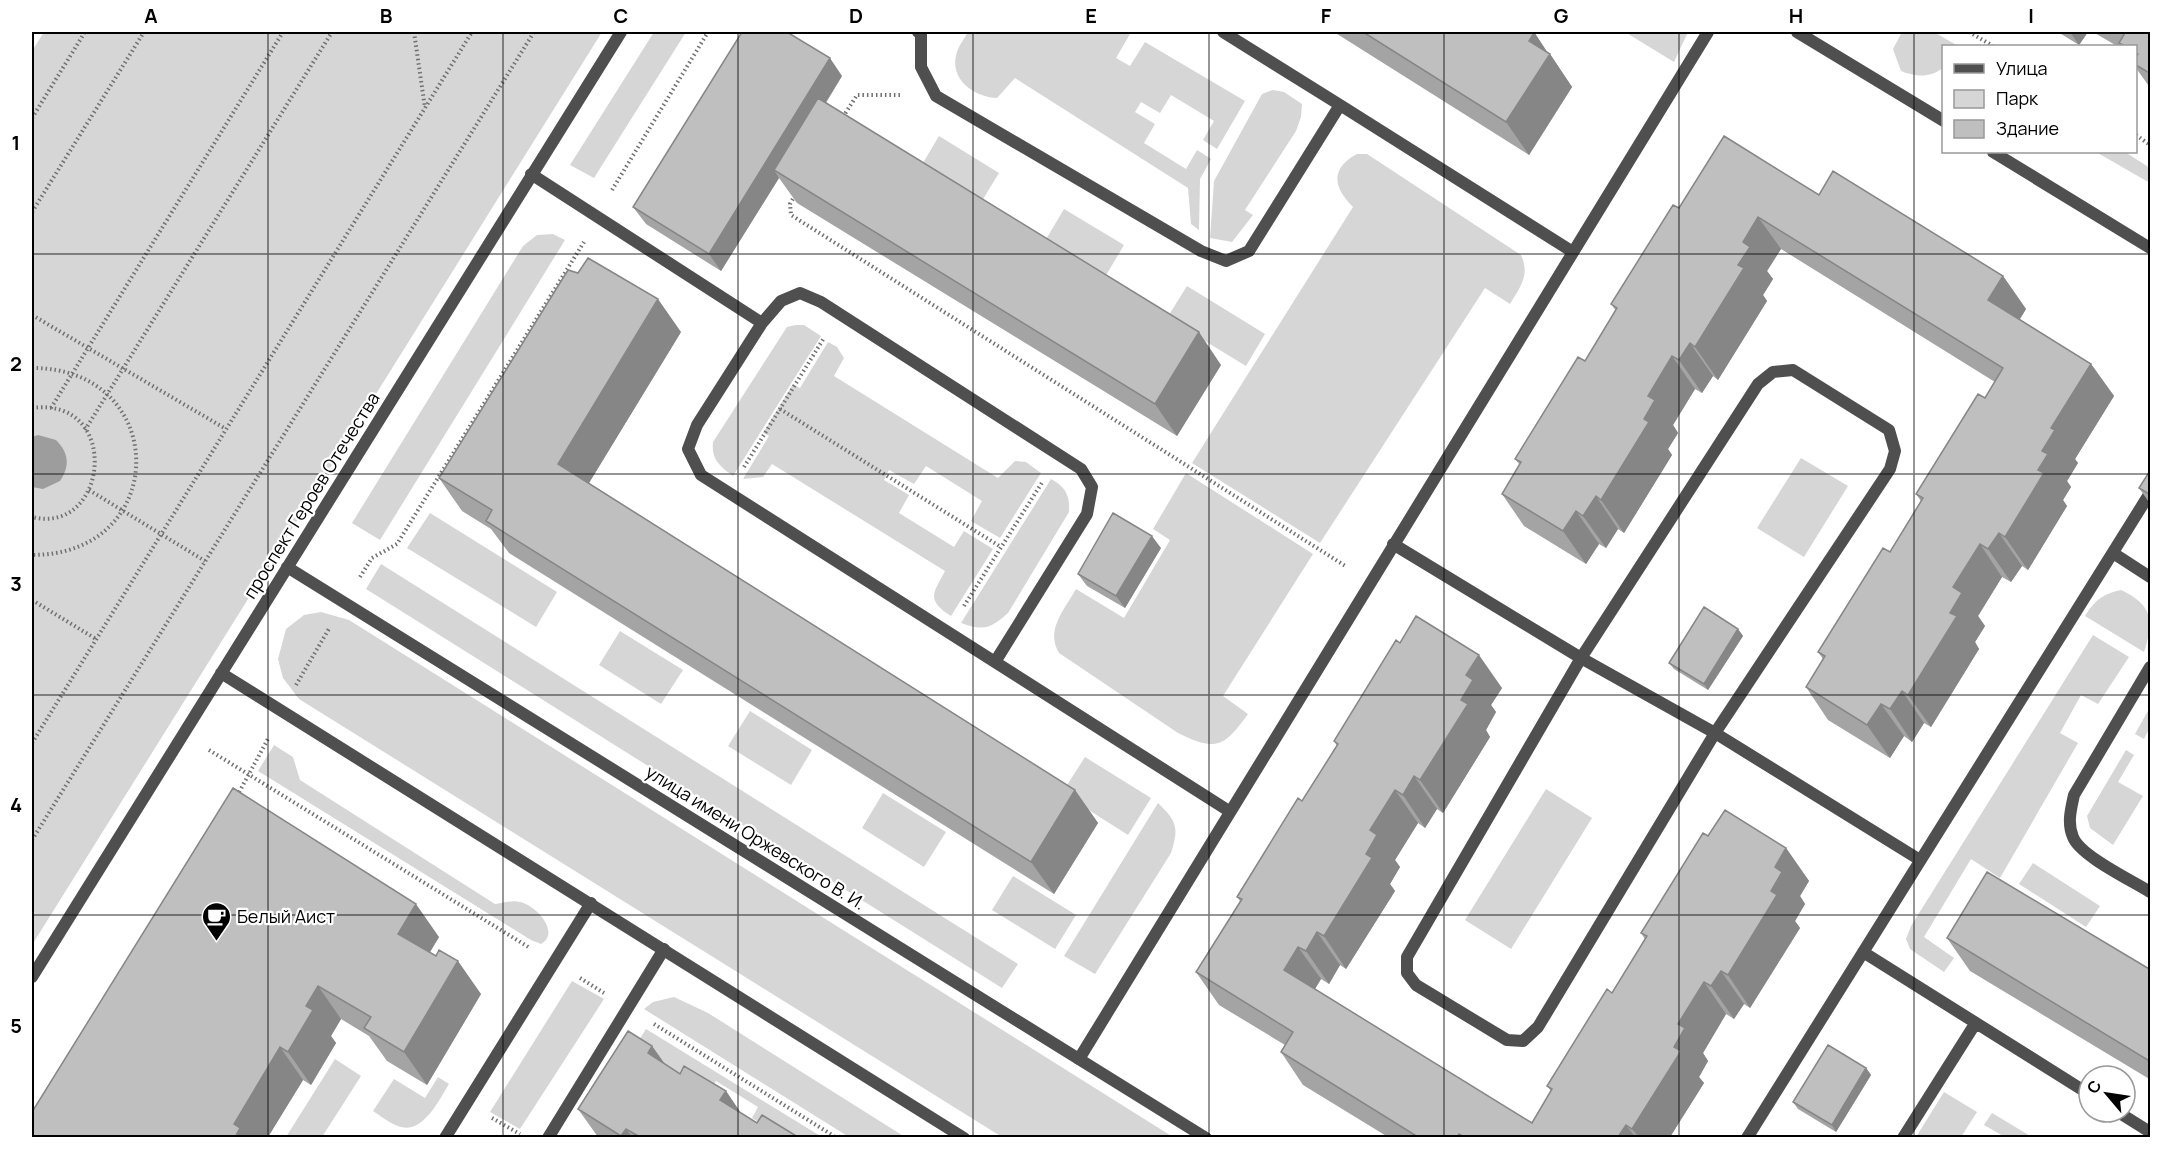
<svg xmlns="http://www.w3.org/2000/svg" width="2182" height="1169" font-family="Manrope,sans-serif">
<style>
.green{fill:#d6d6d6}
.water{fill:#9d9d9d}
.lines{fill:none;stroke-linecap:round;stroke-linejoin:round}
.path{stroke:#717171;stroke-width:4;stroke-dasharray:1.5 3;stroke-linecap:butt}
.service{stroke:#4f4f4f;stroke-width:12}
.minor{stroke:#4f4f4f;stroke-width:12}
.wall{fill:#a4a4a4}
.shaded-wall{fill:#868686}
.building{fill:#bfbfbf;stroke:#868686;stroke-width:1.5}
.grid{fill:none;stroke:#000;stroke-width:1.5;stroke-opacity:0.55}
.labels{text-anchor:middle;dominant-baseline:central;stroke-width:4.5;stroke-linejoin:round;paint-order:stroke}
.street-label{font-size:18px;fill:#000;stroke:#fff}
.poi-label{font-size:18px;fill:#000;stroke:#fff;text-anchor:start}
.neatline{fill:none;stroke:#000;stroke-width:2}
.grid-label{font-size:20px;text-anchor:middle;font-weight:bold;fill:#000}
</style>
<rect width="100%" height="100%" fill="#fff"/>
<!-- green -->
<path class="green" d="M44 32H602L32 945V51Z
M654 32H686L594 178 570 165Z
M968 32H1125L1130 34 1116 58 1130 66 1145 42 1245 101 1217 149 1203 140 1214 121 1171 95 1160 113 1141 102 1135 112 1155 124 1144 143 1186 169 1197 150 1211 159 1200 179 1199 230 1191 224 1188 188 1015 78 997 98C974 97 948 79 957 52 959 45 965 38 968 32Z
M1625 32H1688L1674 62Z
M1902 32H1934L1958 46H1944L1943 68C1929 78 1917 77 1901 71L1893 49Z
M1273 90 1284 92 1302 104 1301 117 1296 131 1245 210 1253 215 1232 242 1210 238 1214 181 1262 94Z
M939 136 999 173 980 204 920 168Z
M2096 152H2125L2150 168V183Z
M1357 154H1367L1521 255C1530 275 1521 286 1510 304L1485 288 1320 543 1192 463 1353 207C1334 188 1329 169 1357 154Z
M1064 209 1124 245 1105 277 1045 241Z
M553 234 565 240 380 540 352 523 523 246 537 235Z
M1187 286 1265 334 1246 366 1167 318Z
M796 325H804L821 336 733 476C720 466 711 460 713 442L787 327Z
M828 342 837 347 844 358 834 376 998 478 1015 461 1026 462 1041 473 1000 538 971 521 982 501 926 466 914 484 889 470 884 480 909 495 899 513 954 547 964 531 993 549 951 616C925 599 934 593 945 571L772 464 763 477 743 479 769 436 763 433 793 384 800 388Z
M1801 458 1848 486 1804 557 1757 528Z
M1186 473 1313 554 1223 696 1248 714C1224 747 1216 752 1178 733L1059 653C1045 630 1065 609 1076 589L1124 618 1170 540 1153 529Z
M1051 479C1066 487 1070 496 1069 512L1008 613C990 629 984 631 961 623Z
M430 513 557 592 536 627 407 548Z
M381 564 1018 964 1002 988 366 589Z
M2121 590C2153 605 2154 621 2144 652L2085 616C2095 600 2103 594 2121 590Z
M321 612 349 620 1173 1137H1002L299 699 283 678 278 659 286 629 304 615Z
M620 631 683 670 661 704 599 665Z
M2093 635 2129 657 2098 704 2081 695 2060 733 2078 743 2000 878 1971 859 1924 937 1954 958 1944 972 1910 949 1906 939 1911 926Z
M2150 707V727L2144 739 2135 734Z
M750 711 812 750 791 785 728 746Z
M274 745 293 757 300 780 495 904C503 903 512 900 520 902 536 905 561 933 541 944L531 940 258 771Z
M2126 750 2134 755 2118 782 2143 796 2113 845 2090 828 2087 816Z
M1085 757 1151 798 1128 835 1062 793Z
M1546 789 1592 818 1511 949 1465 920Z
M883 793 946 832 924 867 862 828Z
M1158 803C1177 821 1179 828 1171 853L1095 974 1064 956Z
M2033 863 2100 906 2086 927 2019 884Z
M1013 876 1076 915 1055 949 992 910Z
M572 981 604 999 520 1129 490 1112Z
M674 997 708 1013 905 1137H849L644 1009 653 1002Z
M646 1029 822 1137H783L752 1118 758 1107 716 1081 709 1092 644 1051 627 1059Z
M335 1059 361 1076 322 1137H286Z
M438 1077 449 1084C439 1100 422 1136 398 1126 389 1123 381 1116 373 1111L394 1079 425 1098Z
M1944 1092 1977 1112 1961 1137H1916Z
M1992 1113 2032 1137H2005L1984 1125Z"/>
<!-- water -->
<path class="water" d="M38 435 56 440C69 453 70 466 60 481L43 489 32 487V437Z"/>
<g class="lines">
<!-- path -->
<path class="path" d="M414 32 425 108
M1969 32 1993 46
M843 117 857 95H901
M32 118 85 32
M2136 135 2150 145
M612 190 708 32
M795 195 790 204 791 215 1347 567
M32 212 144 32
M32 315 226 429
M32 368C171 368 171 555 32 555
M32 408C122 396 109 536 32 517
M51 408 283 32
M780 409 1001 547
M85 430 332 32
M744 467 824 338
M89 490 205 561
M360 577 372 558 397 544 584 242
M32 600 96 639
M964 606 1043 481
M296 685 330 627
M32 743 472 32
M209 750 530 948
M237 796 269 737
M32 840 534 32
M580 978 604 993
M654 1024 837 1138
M492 1118 520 1134"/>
<!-- service -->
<path class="service" d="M918 32 921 33V67L936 96 1201 251 1226 261 1249 251 1340 105 1223 32
M1340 105 1573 252
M531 174 762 323 781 301 800 293 821 302 1081 469 1092 487 1087 514 995 662
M762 323 697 425 688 449 701 475 1229 811
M1793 370 1889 430 1895 451 1890 469 1715 733 1538 1027 1523 1041 1507 1040 1416 985 1407 973V957L1581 658 1758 384 1773 372Z
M1393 544 1581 658 1715 733 1920 860
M2113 553 2150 577
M2150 667 2074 795C2071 809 2067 823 2073 837 2080 856 2133 881 2150 892
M1863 952 2089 1094
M1079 1059 1708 32
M2118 1112 2150 1132
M445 1138 591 903
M548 1138 664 949
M1747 1138 2150 493
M1903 1138 1975 1024"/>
<!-- minor -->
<path class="minor" d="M1797 32 1944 121
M1993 152 2150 248
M287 567 1206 1138
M221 673 964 1138
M32 977 621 32"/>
</g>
<!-- wall -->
<path class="wall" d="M1334 32H1534L1548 53 1550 54 1572 87 1529 155Z
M2058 32H2088L2079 45Z
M2093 32H2151V89L2136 68V46H2117Z
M842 76 826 103 1221 365 1177 436 797 203 779 178 721 271 646 224 633 207Z
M1819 195 2003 276 2026 309 2020 319 2091 364 2114 396 2075 459 2078 463 2067 481 2071 487 2063 500 2067 506 2028 570 2022 566 2011 582 2002 577 1978 616 1985 626 1975 642 1979 649 1931 727 1924 723 1912 742 1904 736 1890 758 1828 720 1806 687 1823 659 1818 652 1890 552 1921 501 1916 494 1985 398 1995 382 1781 249 1767 271 1773 279 1763 295 1767 301 1718 380 1713 376 1702 393 1695 389 1673 425 1678 433 1668 449 1672 455 1624 533 1618 529 1606 548 1599 544 1586 564 1524 526 1502 494 1520 465 1515 459 1585 361 1616 311 1611 304 1679 208Z
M681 332 589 483 1075 790 1098 823 1054 894 509 553 491 529 462 511 439 478Z
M2151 469V505L2139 488Z
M1161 548 1125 608 1087 586 1078 574Z
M1738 629 1743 636 1708 690 1674 669 1669 663Z
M1400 643 1502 688 1491 705 1496 712 1486 730 1490 737 1443 813 1437 809 1425 828 1418 823 1395 860 1400 867 1390 884 1395 891 1346 969 1340 965 1329 984 1321 979 1315 989 1532 1123 1551 1091 1547 1086 1612 993 1645 939 1641 933 1708 836 1786 848 1809 881 1800 896 1805 904 1795 921 1800 928 1750 1008 1744 1004 1734 1019 1726 1014 1703 1053 1708 1061 1699 1077 1704 1083 1670 1137H1388L1303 1085 1281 1052 1285 1045 1219 1005 1196 972 1240 901 1237 897 1302 801 1337 746 1334 741Z
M233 788 439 937 430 952 481 994 427 1085 387 1061 369 1036 341 1019 331 1036 336 1043 311 1085 303 1080 268 1137H32Z
M1947 938 2151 970V1080L1970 971Z
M652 1046 665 1065 680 1074 726 1091 741 1113 757 1123 798 1137H598L578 1109Z
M1866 1068 1871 1075 1836 1132 1798 1109 1793 1102Z"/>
<!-- shaded-wall -->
<path class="shaded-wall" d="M1522 32H1534L1549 55 1550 54 1572 87 1529 155 1506 122Z
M2070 32H2088L2079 45Z
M830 58 842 76 781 174 774 170 779 178 721 271 709 254Z
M1758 217 1781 249 1767 271 1773 279 1763 295 1767 301 1718 380 1695 347 1738 265 1743 242Z
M2003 276 2026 309 2011 333 1988 300Z
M658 299 681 332 581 496 558 464Z
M1199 332 1221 365 1177 436 1155 404Z
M1690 343 1713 376 1702 393 1679 360Z
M1672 356 1695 389 1673 425 1678 433 1668 449 1672 455 1624 533 1601 500 1644 419 1648 396Z
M2091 364 2114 396 2075 459 2078 463 2067 481 2071 487 2063 500 2067 506 2028 570 2005 537 2038 470 2042 451 2051 428Z
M1596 496 1618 529 1606 548 1583 516Z
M1576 511 1599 544 1586 564 1563 531Z
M1999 533 2022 566 2011 582 1988 549Z
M1152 536 1161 548 1125 608 1116 596Z
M1980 544 2002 577 1978 616 1985 626 1975 642 1979 649 1931 727 1908 695 1950 613 1953 587Z
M1738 629 1743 636 1708 690 1704 684Z
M1479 655 1502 688 1491 705 1496 712 1486 730 1490 737 1443 813 1420 780 1461 700 1466 675Z
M1902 691 1924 723 1912 742 1890 709Z
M1881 704 1904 736 1890 758 1867 725Z
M1414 776 1437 809 1425 828 1403 795Z
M1075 790 1098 823 1054 894 1031 862Z
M1395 790 1418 823 1395 860 1400 867 1390 884 1395 891 1346 969 1324 936 1366 854 1370 830Z
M1786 848 1809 881 1800 896 1805 904 1795 921 1800 928 1750 1008 1728 975 1771 891 1775 867Z
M416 904 439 937 421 967 398 934Z
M1317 932 1340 965 1329 984 1306 951Z
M1298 947 1321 979 1307 1002 1284 970Z
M458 961 481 994 427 1085 404 1052Z
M1721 971 1744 1004 1734 1019 1711 986Z
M1704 982 1726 1014 1703 1053 1708 1061 1699 1077 1704 1083 1670 1137H1639L1632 1129 1674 1047 1678 1024Z
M318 986 341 1019 331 1036 336 1043 311 1085 288 1052 306 1006Z
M652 1046 675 1078 648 1053Z
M280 1047 303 1080 268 1137H235L234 1124Z
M1866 1068 1871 1075 1836 1132 1832 1125Z
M726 1091 748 1124 720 1100Z
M1626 1125 1635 1137H1618Z
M626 1129 632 1137H622L621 1136Z"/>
<!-- building -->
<path class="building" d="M742 32H787L830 58 709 254 633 207Z
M1363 32H1531L1534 33 1529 41 1550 54 1506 122Z
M2122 32H2151V74L2136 65V57L2138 54 2136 53V46H2125L2119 43 2125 33Z
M818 98 1199 332 1155 404 774 170Z
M1724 136 1819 195 1833 171 2003 276 1988 300 2091 364 2051 428 2055 430 2042 451 2048 454 2038 470 2044 473 2005 537 1999 533 1988 549 1980 544 1953 587 1962 593 1950 613 1957 616 1908 695 1902 691 1890 709 1881 704 1867 725 1806 687 1825 656 1818 652 1883 548 1890 552 1923 498 1916 494 1978 394 1985 398 2003 368 1758 217 1743 242 1750 247 1738 265 1744 268 1695 347 1690 343 1679 360 1672 356 1648 396 1655 400 1644 419 1649 422 1601 500 1596 496 1583 516 1576 511 1563 531 1502 494 1521 462 1515 459 1578 357 1585 361 1617 308 1611 304 1673 205 1679 208Z
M588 258 658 299 558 464 1075 790 1031 862 486 521 492 510 439 478 568 270 578 273Z
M2151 469V495L2139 488Z
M1113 513 1152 536 1116 596 1078 574Z
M1704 607 1738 629 1704 684 1669 663Z
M1416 616 1479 655 1466 675 1473 680 1461 700 1468 704 1420 780 1414 776 1403 795 1395 790 1370 830 1377 835 1366 854 1372 858 1324 936 1317 932 1306 951 1298 947 1284 970 1532 1123 1552 1089 1547 1086 1607 989 1612 993 1647 936 1641 933 1703 833 1708 836 1725 810 1786 848 1775 867 1782 872 1771 891 1777 895 1728 975 1721 971 1711 986 1704 982 1678 1024 1685 1028 1674 1047 1681 1051 1632 1129 1626 1125 1618 1137H1464L1459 1134 1457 1137H1418L1281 1052 1293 1032 1196 972 1242 899 1237 897 1298 798 1302 801 1338 744 1334 741 1396 640 1400 643Z
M233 788 416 904 398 934 436 956 439 950 458 961 404 1052 364 1028 371 1017 318 986 306 1006 313 1010 288 1052 280 1047 234 1124 240 1128 235 1137H32V1112Z
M1987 872 2151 970V1062L1947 938Z
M628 1031 652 1046 648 1053 680 1074 684 1066 726 1091 720 1100 757 1123 762 1115 798 1137H640L626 1129 621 1136 578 1109Z
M1828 1045 1866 1068 1832 1125 1793 1102Z"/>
<!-- grid -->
<path class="grid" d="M268 32V1138M503 32V1138M738 32V1138M973 32V1138M1209 32V1138M1444 32V1138M1679 32V1138M1914 32V1138M32 254H2150M32 474H2150M32 695H2150M32 915H2150"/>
<!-- icons -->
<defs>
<symbol id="cafe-pin" viewBox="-11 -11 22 30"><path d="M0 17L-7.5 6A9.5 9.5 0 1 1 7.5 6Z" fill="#000" stroke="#fff"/><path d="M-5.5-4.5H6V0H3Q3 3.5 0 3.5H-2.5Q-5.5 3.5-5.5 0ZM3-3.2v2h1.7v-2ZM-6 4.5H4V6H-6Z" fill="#fff"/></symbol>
</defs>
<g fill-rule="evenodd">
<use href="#cafe-pin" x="200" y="900" width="33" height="45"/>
</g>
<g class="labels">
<!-- street labels -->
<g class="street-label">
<text transform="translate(311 495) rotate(-58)">проспект Героев Отечества</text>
<text transform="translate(756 837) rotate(32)">улица имени Оржевского В. И.</text>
</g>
<!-- poi labels -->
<g class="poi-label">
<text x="237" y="916">Белый Аист</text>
</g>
</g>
<!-- border -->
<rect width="2182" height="1169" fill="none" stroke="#ffffff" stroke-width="66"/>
<!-- legend -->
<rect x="1942" y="45" width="195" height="108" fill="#ffffff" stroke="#999999" stroke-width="1.5"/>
<rect x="1954" y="64" width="30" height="9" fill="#4f4f4f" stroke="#999999" stroke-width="1.5"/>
<text x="1996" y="75" font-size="18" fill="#000000">Улица</text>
<rect x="1954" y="90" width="30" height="18" fill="#d6d6d6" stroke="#999999" stroke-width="1.5"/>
<text x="1996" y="105" font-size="18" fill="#000000">Парк</text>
<rect x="1954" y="120" width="30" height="18" fill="#bfbfbf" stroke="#999999" stroke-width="1.5"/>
<text x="1996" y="135" font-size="18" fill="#000000">Здание</text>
<!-- north arrow -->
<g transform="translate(2107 1094) rotate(299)"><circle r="28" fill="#ffffff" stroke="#999999" stroke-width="1.5"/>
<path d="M0-4.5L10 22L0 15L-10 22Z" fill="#000000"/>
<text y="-9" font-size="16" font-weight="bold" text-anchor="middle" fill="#000000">С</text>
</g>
<rect x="33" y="33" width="2116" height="1103" class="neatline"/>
<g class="grid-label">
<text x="151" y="23">A</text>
<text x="386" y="23">B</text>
<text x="621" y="23">C</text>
<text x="856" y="23">D</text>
<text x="1091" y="23">E</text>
<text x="1326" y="23">F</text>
<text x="1561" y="23">G</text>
<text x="1796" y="23">H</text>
<text x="2031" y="23">I</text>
<text x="16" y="150">1</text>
<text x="16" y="371">2</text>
<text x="16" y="591">3</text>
<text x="16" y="812">4</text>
<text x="16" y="1033">5</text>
</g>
</svg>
